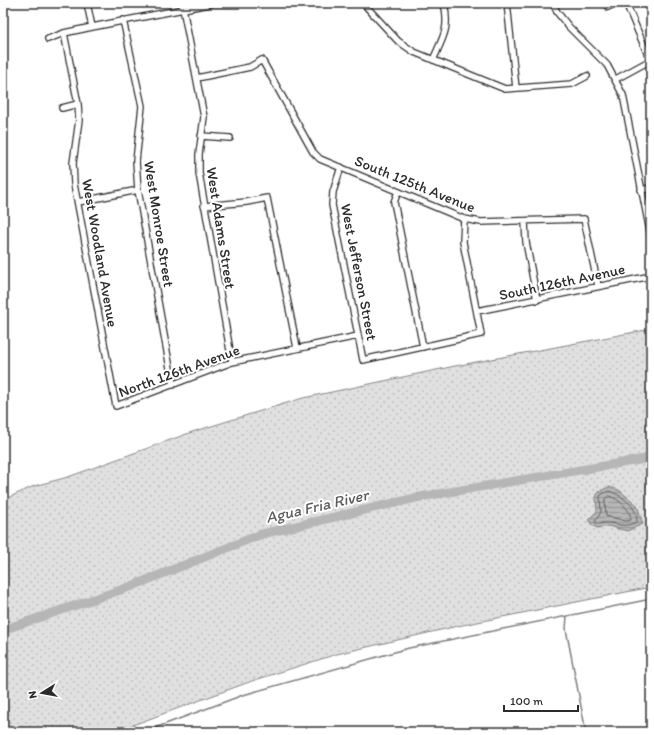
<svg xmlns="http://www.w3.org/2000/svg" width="654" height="735" font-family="Itim,sans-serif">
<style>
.grass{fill:url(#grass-dots);stroke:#868686}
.water{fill:url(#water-rules);stroke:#7e7e7e}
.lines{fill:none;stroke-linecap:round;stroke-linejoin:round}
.shore{stroke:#636363;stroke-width:1}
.stream{stroke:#7e7e7e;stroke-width:1.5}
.river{stroke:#b6b6b6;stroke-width:9}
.minor-casing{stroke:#2b2b2b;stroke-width:8}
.minor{stroke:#fff;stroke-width:5.5}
.labels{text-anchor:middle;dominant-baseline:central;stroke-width:4;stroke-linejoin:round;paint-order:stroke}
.street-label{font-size:15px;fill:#2b2b2b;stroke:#fff}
.water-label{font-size:16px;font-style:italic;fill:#5c5c5c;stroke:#fff}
</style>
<defs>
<pattern id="grass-dots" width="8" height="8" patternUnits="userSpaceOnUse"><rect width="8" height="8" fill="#e0e0e0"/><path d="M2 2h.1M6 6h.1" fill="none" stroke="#c0c0c0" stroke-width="1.8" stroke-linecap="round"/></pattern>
<pattern id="water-rules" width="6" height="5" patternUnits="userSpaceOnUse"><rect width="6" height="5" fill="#b6b6b6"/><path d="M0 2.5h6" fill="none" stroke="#949494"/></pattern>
</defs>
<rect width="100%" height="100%" fill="#fff"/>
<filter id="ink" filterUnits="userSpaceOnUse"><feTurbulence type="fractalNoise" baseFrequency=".025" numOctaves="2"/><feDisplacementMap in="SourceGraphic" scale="8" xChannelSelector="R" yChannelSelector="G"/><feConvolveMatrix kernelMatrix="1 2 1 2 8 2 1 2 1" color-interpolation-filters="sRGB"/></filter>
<g filter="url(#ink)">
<!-- grass -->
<path class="grass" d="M651 329V587L458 626 337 654 252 681 114 732H3V500L34 486 68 477 192 432 303 398 455 366Z"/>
<!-- water -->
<path class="water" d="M609 487 619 490 637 505 643 524 627 531 608 526 597 528 591 524 589 519 597 511C596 496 593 493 609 487Z"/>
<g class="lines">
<!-- shore -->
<path class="shore" d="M609 491C622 495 638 507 637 522 620 530 616 520 598 524L595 522 601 512 600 496Z
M609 496C619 499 631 509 631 520L626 521 606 516 605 499Z"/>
<!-- stream -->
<path class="stream" d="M567 616 566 629 586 732
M144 732 243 695 409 648 651 599"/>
<!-- river -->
<path class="river" d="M3 630 132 586 262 534 420 497 651 458"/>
<defs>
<path id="minor" d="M87 3 92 27
M182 3 204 117 199 154V173L232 362
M216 3H227
M363 3 398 41 414 52 505 89 572 84 587 76
M507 3 516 88
M553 3 557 12 569 27 607 65 623 95 651 237
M626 3 650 60
M608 7 615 3
M123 20 142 106 136 161 138 190 173 385
M64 33 78 104 79 120 73 163 74 184 116 406 232 362 358 336
M48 39 64 33 92 27 214 3
M433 60C443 37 450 29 444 3
M197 78 250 67 262 60 313 152 320 159 464 219 481 222 584 219 598 286
M616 79 651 60
M62 108 78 104
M201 136 230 138
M341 167 333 192 332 205 363 360 481 334 463 242 464 219
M641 190 651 188
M398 192 394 202 423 347
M78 202 138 190
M204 206 247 202 267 198 297 348
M525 221 526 242 537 300
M477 311 651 276"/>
</defs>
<!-- minor casing -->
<use href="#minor" class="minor-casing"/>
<!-- minor -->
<use href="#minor" class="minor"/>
</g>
</g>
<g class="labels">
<!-- street labels -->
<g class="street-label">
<text transform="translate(415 184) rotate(22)">South 125th Avenue</text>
<text transform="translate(159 224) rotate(81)">West Monroe Street</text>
<text transform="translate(221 228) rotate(81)">West Adams Street</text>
<text transform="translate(100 253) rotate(80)">West Woodland Avenue</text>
<text transform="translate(359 272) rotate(79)">West Jefferson Street</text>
<text transform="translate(562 282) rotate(-12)">South 126th Avenue</text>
<text transform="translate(179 371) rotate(-20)">North 126th Avenue</text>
</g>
<!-- water labels -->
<g class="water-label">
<text transform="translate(317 506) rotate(-13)">Agua Fria River</text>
</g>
</g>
<!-- margin -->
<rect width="654" height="735" fill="none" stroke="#fff" stroke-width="16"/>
<rect x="8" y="8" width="638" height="719" fill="none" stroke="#2b2b2b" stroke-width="1.5" filter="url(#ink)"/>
<!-- north arrow -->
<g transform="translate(42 693) rotate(259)" stroke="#ffffff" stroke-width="3" paint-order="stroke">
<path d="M0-3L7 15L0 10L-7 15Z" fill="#2b2b2b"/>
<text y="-6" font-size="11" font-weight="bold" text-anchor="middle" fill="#2b2b2b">N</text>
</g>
<!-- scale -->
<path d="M504 705v6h74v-6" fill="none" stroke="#2b2b2b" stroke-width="2"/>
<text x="510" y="705" font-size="12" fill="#2b2b2b" stroke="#ffffff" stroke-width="3" paint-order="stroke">100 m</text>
</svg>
